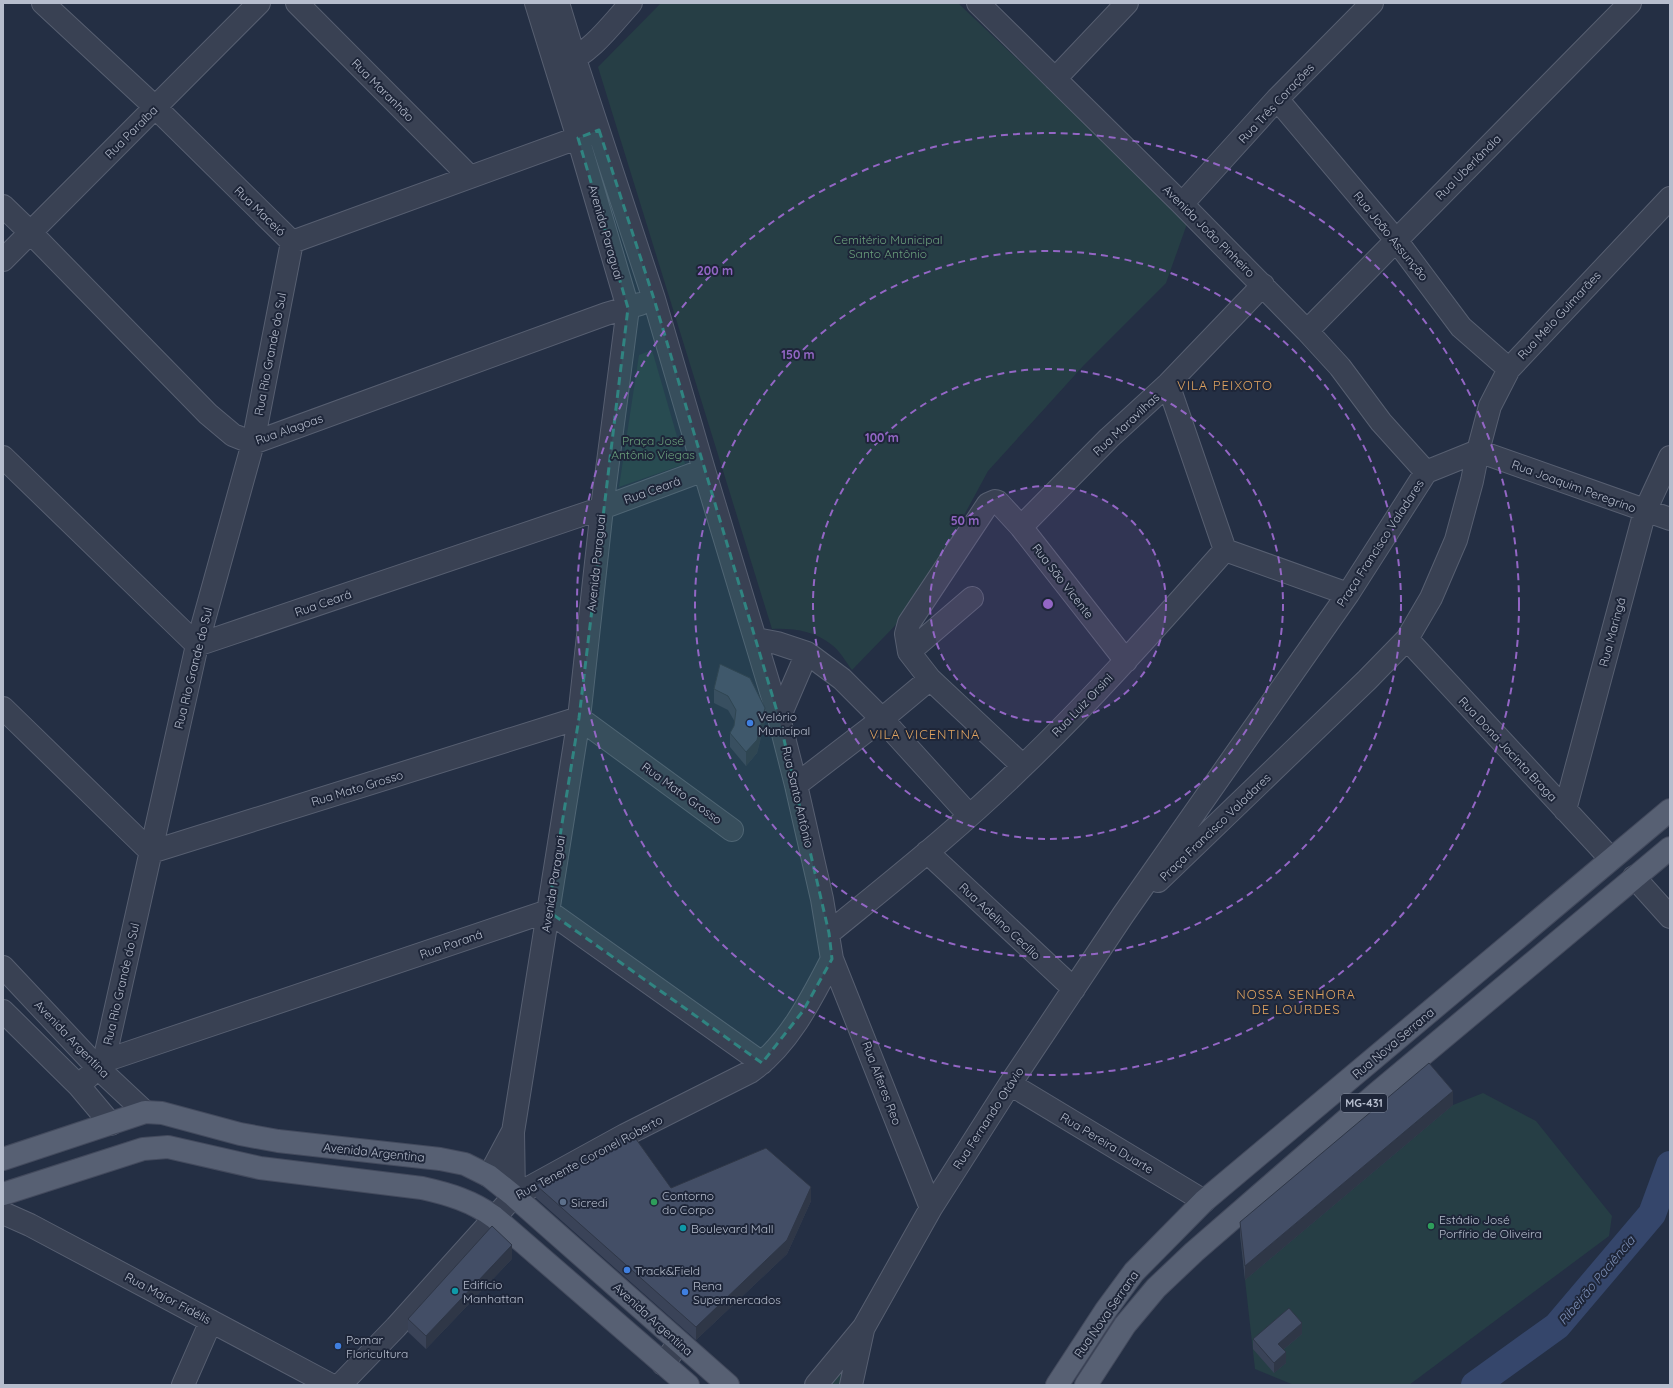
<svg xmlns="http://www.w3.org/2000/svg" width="1673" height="1388" font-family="Quicksand,sans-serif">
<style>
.green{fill:#263e45}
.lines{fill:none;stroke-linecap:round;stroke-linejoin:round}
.river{stroke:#35466b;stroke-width:28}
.minor-casing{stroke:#575f71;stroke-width:24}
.major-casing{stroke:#434a5d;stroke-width:24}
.minor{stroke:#394153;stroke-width:22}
.major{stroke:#576073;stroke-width:22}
.wall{fill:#3a4358}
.shaded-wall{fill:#2f3747}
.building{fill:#434e66;stroke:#2f3747}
.marked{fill:#308481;fill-opacity:0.2;stroke:#308481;stroke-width:3;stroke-dasharray:8 5;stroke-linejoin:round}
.ring{fill:none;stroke:#9366c5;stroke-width:2;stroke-dasharray:7 5}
.shop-dot{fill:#3f7fe0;stroke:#1e2639;stroke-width:1.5}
.service-dot{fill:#5c6f8a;stroke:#1e2639;stroke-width:1.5}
.leisure-dot{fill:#2e9e5b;stroke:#1e2639;stroke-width:1.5}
.culture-dot{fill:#0f9aa8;stroke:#1e2639;stroke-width:1.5}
.labels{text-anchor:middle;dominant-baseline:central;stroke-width:4;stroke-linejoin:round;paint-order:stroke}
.shield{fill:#1e2639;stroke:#8890a1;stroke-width:1}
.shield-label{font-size:11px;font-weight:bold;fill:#b6bdcd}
.street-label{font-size:12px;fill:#b6bdcd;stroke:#1e2639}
.park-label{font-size:12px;fill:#6ba07c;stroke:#1e2639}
.poi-label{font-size:12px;fill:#b6bdcd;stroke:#1e2639;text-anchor:start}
.neighbourhood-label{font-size:13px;letter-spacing:1px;fill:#dfa360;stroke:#1e2639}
.water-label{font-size:13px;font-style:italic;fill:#7c8fb7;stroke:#1e2639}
.centre{fill:#9366c5;stroke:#1e2639;stroke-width:2}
.ring-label{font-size:12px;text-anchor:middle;font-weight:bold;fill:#9366c5;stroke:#1e2639;stroke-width:4;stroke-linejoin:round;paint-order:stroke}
</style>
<rect width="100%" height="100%" fill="#242f44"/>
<!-- green -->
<path class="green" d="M661 3H958L1188 221 1166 283 1084 365 988 471 916 604 852 670C846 662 840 651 832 645 815 631 793 628 772 629L598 67Z
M652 350 685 464 619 487 639 355Z
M1429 1076 1453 1105 1483 1093 1536 1121 1612 1216 1609 1236 1409 1385H1294L1255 1369 1240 1235Z
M856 1344 845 1385H825Z"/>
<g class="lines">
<!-- river -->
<path class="river" d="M1475 1385 1557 1326 1652 1214 1670 1165"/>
<defs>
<path id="minor" d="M43 3 155 107 292 242 591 133
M297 3 470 177
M558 3 575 59 654 299 704 470 779 718 796 785 822 899 832 959 931 1208
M978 3 1182 204 1307 331 1340 367 1381 422 1426 472
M563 64C591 53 611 25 631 3
M1055 79 1127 3
M1277 99 1396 240 1461 327 1509 369
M1182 204 1277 99 1372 3
M3 206 31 233 208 414 233 435 253 443 606 314 640 304
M3 260 259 3
M1307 331 1630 3
M1168 384 1225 550
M1478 451 1670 519
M3 457 197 645 602 508 704 470
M1021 527 1109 438 1168 384 1263 285
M1225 550 1348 594
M756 639 777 643 807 653 842 679 882 719 969 815
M1407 639 1611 859
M909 652 972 598
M3 708 151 852 579 718 732 830
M779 718 807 653
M1023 766 930 679 909 652 906 634 909 623 988 504 995 501 998 502 1021 527 1126 661
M796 785 882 719 930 679
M1565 810 1645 511 1670 457
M927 852 1074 989
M1634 877 1670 917
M1158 881 1367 680 1407 639 1431 598 1456 540 1472 481 1478 451 1490 406 1509 369 1670 198
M829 933C895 879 962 826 1023 766 1094 698 1159 624 1225 550
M3 967 98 1068 145 1112
M3 1011 79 1086 111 1124
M104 1061 548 911 762 1063
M1010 1084 1204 1201
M79 1086 104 1061 197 645 253 443 292 242
M489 1176 512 1133
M514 1196 513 1132 579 718 602 508 628 308 578 138 536 3
M3 1213 30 1225 331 1385
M663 1364 679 1343
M183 1385 211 1321
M340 1385 396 1327 514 1196 625 1135 750 1072C788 1046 812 998 832 959
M816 1385 864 1327 931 1208 1010 1084 1123 915 1348 594 1426 472 1478 451
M851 1385 863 1330"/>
<path id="major" d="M3 1159 145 1112 162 1113 240 1134 278 1141 440 1159 465 1164 489 1176 514 1196 728 1385
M3 1194 143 1149 168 1147 260 1168 422 1188C449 1194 472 1201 494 1217L688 1385
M1057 1385 1106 1310 1134 1272 1204 1201 1670 810
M1086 1385 1125 1325 1156 1288 1194 1252 1377 1093 1670 848"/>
</defs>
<!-- minor casing -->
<use href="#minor" class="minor-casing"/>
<!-- major casing -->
<use href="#major" class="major-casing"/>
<!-- minor -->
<use href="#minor" class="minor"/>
<!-- major -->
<use href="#major" class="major"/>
</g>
<!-- wall -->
<path class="wall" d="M720 664 765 721 757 753 746 766 730 747V733L734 726 735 722 728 710 714 703V689Z
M1453 1105 1245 1280 1240 1235V1222Z
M536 1185 671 1188 811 1201 787 1254 696 1340 536 1198Z
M512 1259 426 1349 408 1332V1319Z
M1302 1334 1283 1350 1286 1363 1274 1373 1253 1349V1339Z"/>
<!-- shaded-wall -->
<path class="shaded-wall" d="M765 708V721L757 753 746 766V752Z
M1453 1091V1105L1245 1280V1266Z
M811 1187V1201L787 1254 696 1340V1327Z
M512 1245V1259L426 1349V1336Z
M1302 1323V1334L1278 1354V1344Z
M1286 1352V1363L1274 1373V1363Z"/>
<!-- building -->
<path class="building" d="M720 664 750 678 765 708 757 740 746 752 730 733 734 726 736 710 728 696 714 689Z
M1429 1063 1453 1091 1245 1266 1240 1222Z
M631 1132 671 1188 766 1148 811 1187 787 1240 696 1327 536 1185Z
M492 1226 512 1245 426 1336 408 1319Z
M1289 1308 1302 1323 1278 1344 1286 1352 1274 1363 1253 1339Z"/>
<!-- marked area -->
<path class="marked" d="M599 130 654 299 779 718 829 933 832 959 803 1011 762 1063 548 911 579 718 628 308 578 138Z"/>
<!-- distance rings -->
<circle cx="1048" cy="604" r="118" fill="#9366c5" fill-opacity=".12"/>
<g class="ring">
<circle cx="1048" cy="604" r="118"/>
<circle cx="1048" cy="604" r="235"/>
<circle cx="1048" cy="604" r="353"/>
<circle cx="1048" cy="604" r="471"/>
</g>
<!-- markers -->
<g class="shop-dot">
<circle cx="750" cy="723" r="4"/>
<circle cx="627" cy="1270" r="4"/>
<circle cx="685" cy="1292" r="4"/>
<circle cx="338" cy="1346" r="4"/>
</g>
<circle class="service-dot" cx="563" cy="1202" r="4"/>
<g class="leisure-dot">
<circle cx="654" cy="1202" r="4"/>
<circle cx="1431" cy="1226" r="4"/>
</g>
<g class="culture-dot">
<circle cx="683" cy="1228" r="4"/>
<circle cx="455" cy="1291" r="4"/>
</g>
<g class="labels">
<!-- shield labels -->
<rect class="shield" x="1341" y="1094" width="46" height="18" rx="3"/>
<g class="shield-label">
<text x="1364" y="1103">MG-431</text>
</g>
<!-- street labels -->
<g class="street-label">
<text transform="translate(383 90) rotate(45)">Rua Maranhão</text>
<text transform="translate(1276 103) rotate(-47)">Rua Três Corações</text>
<text transform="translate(131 132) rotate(-45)">Rua Paraíba</text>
<text transform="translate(1468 167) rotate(-45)">Rua Uberlândia</text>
<text transform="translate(260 211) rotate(44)">Rua Maceió</text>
<text transform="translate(1209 231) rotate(45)">Avenida João Pinheiro</text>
<text transform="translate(606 232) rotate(74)">Avenida Paraguai</text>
<text transform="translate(1391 236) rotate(51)">Rua João Assunção</text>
<text transform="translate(1559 315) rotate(-47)">Rua Melo Guimarães</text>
<text transform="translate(270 354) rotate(-79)">Rua Rio Grande do Sul</text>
<text transform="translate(1126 424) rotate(-43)">Rua Maravilhas</text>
<text transform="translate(289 429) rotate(-19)">Rua Alagoas</text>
<text transform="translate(1574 486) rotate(20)">Rua Joaquim Peregrino</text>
<text transform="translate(652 490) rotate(-20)">Rua Ceará</text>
<text transform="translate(1380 543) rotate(-57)">Praça Francisco Valadares</text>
<text transform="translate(596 563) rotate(-84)">Avenida Paraguai</text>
<text transform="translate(1063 581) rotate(52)">Rua São Vicente</text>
<text transform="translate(323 603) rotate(-19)">Rua Ceará</text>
<text transform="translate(1612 632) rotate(-75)">Rua Maringá</text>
<text transform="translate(193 668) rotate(-76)">Rua Rio Grande do Sul</text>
<text transform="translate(1082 705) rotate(-46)">Rua Luiz Orsini</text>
<text transform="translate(1508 749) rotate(47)">Rua Dona Jacinta Braga</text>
<text transform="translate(357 788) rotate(-17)">Rua Mato Grosso</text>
<text transform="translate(682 793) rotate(36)">Rua Mato Grosso</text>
<text transform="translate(798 797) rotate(77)">Rua Santo Antônio</text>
<text transform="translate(1215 827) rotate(-44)">Praça Francisco Valadares</text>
<text transform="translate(553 884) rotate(-81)">Avenida Paraguai</text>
<text transform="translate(1000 921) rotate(43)">Rua Adelino Cecílio</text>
<text transform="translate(451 944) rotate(-19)">Rua Paraná</text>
<text transform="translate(121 984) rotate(-77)">Rua Rio Grande do Sul</text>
<text transform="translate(72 1039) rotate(46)">Avenida Argentina</text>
<text transform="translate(1393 1043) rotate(-40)">Rua Nova Serrana</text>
<text transform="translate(882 1083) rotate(69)">Rua Alferes Reo</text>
<text transform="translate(988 1118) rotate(-57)">Rua Fernando Otávio</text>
<text transform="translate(1107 1143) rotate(31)">Rua Pereira Duarte</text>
<text transform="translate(374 1152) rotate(6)">Avenida Argentina</text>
<text transform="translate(589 1157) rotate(-28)">Rua Tenente Coronel Roberto</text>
<text transform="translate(168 1298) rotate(28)">Rua Major Fidélis</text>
<text transform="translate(1106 1314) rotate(-55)">Rua Nova Serrana</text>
<text transform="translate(653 1319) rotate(42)">Avenida Argentina</text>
</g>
<!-- park labels -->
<g class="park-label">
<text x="888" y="239">Cemitério Municipal<tspan x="888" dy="14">Santo Antônio</tspan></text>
<text x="653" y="440">Praça José<tspan x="653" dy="14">Antônio Viegas</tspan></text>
</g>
<!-- poi labels -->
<g class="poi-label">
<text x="758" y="716">Velório<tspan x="758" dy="14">Municipal</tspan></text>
<text x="662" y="1195">Contorno<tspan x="662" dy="14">do Corpo</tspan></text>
<text x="571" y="1202">Sicredi</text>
<text x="1439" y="1219">Estádio José<tspan x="1439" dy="14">Porfírio de Oliveira</tspan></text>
<text x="691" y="1228">Boulevard Mall</text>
<text x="635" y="1270">Track&amp;Field</text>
<text x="463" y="1284">Edifício<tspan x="463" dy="14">Manhattan</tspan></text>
<text x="693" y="1285">Rena<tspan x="693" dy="14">Supermercados</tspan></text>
<text x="346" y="1339">Pomar<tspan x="346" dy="14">Floricultura</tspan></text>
</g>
<!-- neighbourhood labels -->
<g class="neighbourhood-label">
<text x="1225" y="385">VILA PEIXOTO</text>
<text x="925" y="734">VILA VICENTINA</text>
<text x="1296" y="994">NOSSA SENHORA<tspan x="1296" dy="15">DE LOURDES</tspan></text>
</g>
<!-- water labels -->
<g class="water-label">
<text transform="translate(1596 1280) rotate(-50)">Ribeirão Paciência</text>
</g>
</g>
<circle cx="1048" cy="604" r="6" class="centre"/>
<g class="ring-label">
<text x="715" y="275">200 m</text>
<text x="798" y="359">150 m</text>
<text x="882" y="442">100 m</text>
<text x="965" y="525">50 m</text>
</g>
<!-- border -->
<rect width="1673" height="1388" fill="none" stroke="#b6bdcd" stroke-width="8"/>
</svg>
